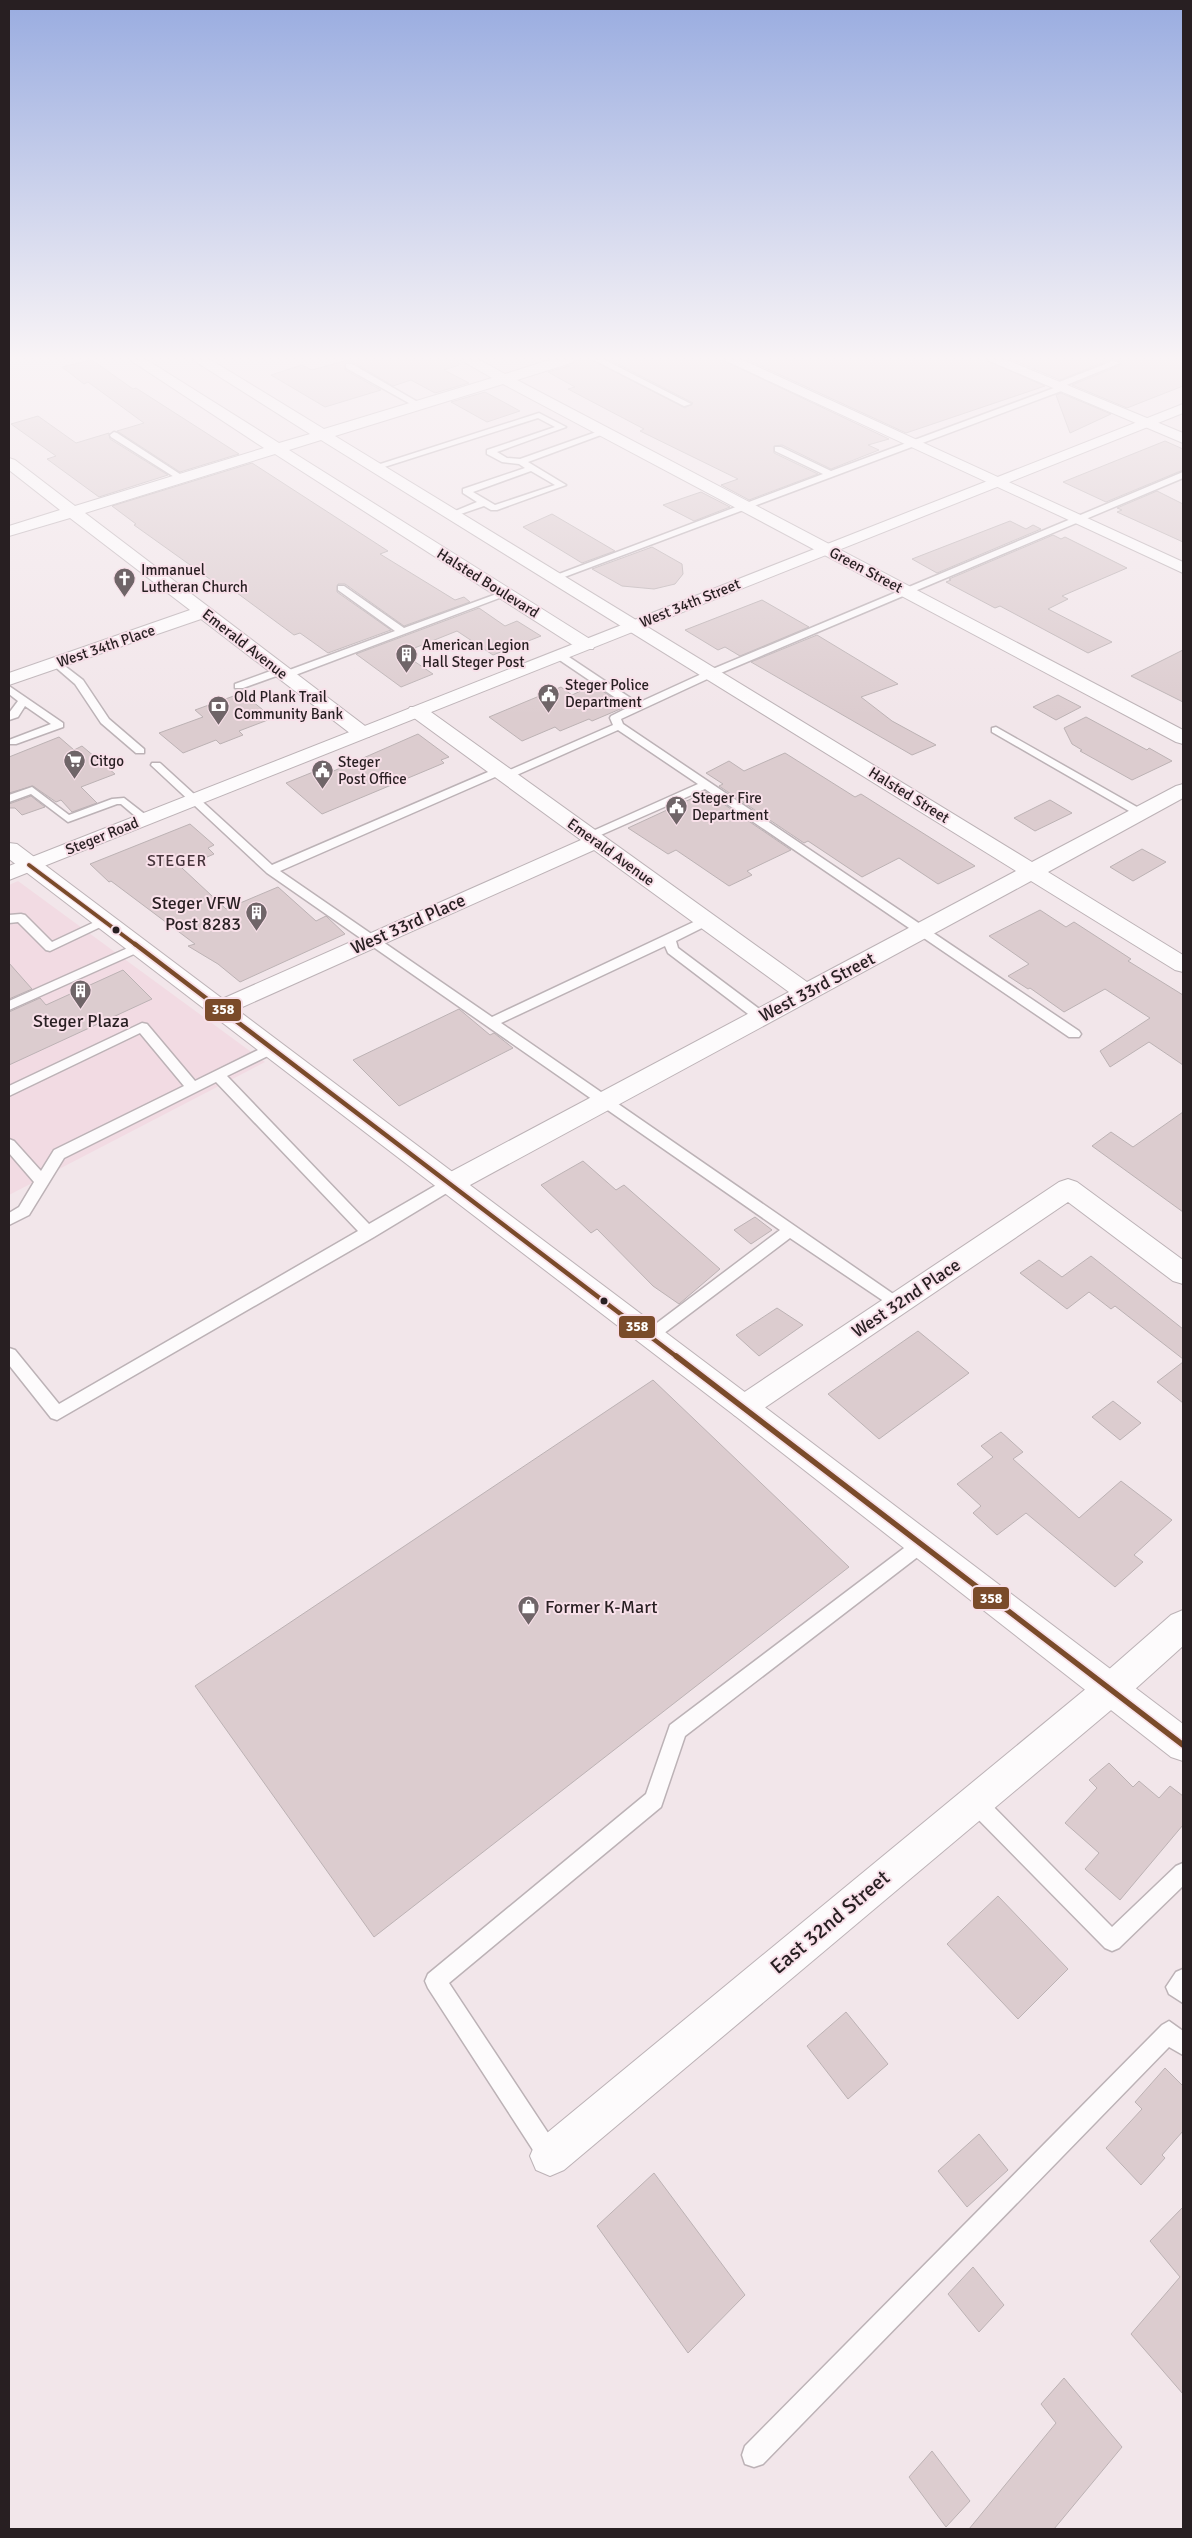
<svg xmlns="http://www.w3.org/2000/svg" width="1192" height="2538" font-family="Signika,sans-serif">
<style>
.built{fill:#f2dbe3}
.building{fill:#dccccf;stroke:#bcb2b4}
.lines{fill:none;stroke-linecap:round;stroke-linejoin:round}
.service-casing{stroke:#bcb2b6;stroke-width:3}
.minor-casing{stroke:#bcb2b6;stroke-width:2}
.tertiary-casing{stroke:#bcb2b6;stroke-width:2}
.primary-casing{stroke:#bcb2b6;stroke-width:2}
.service{fill:#fdfbfc;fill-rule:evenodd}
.minor{fill:#fdfbfc;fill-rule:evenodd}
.tertiary{fill:#fdfbfc;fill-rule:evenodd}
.primary{fill:#fdfbfc;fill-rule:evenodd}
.bus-1-far2-casing{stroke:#f8e0e9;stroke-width:6}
.bus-1-far1-casing{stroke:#f8e0e9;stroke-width:8}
.bus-1-casing{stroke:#f8e0e9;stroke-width:9}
.bus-1-far2{stroke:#7a4b2a;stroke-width:4}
.bus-1-far1{stroke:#7a4b2a;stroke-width:4.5}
.bus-1{stroke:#7a4b2a;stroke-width:5.5}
.bus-dot{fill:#281f22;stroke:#f8e0e9;stroke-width:2}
.labels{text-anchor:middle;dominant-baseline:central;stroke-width:4;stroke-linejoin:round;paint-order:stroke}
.far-poi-label{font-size:15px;fill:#281f22;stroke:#f8e0e9;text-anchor:start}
.far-street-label{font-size:15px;fill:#281f22;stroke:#f8e0e9}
.far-quarter-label{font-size:16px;letter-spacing:1px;fill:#45333a;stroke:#f8e0e9}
.poi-label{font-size:18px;fill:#281f22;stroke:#f8e0e9;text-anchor:end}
.street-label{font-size:18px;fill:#281f22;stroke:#f8e0e9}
.near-street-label{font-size:21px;fill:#281f22;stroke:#f8e0e9}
.line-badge{stroke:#f8e0e9;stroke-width:2}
.badge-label{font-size:14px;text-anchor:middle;font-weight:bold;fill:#fff}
</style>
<rect width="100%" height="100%" fill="#f2e6ea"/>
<!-- built -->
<path class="built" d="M18 881 265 1062 9 1195V885Z"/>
<!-- building -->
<path class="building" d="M92 360 133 389 136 388 239 454 180 472 117 431 144 423 88 382 84 384 62 367Z
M348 360H458L459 365 444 370 469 383 435 393 411 380 393 386 353 362H346L345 370 381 390 325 407 271 375 302 365 312 370Z
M575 360H592L685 408 693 403 610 360H722L889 439 868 445 879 450 831 469 782 445 774 446V453L818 474 749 500 721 485 738 479 640 431 644 429 568 389 575 387 548 372 572 365Z
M748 360H985L1045 386 906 433Z
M1013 360H1109L1060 380Z
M1118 360H1183V386L1127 408 1072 385 1121 365 1122 362Z
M485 392 520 411 487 422 451 402Z
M1061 393 1111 414 1070 433 1056 395Z
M38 416 76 443 109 433 110 439 168 475 99 497 47 459 56 456 11 424Z
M1165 441 1183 449V470L1106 502 1063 482Z
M252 463 388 551 380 554 455 600 464 597 470 602 404 626 345 584H338L337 592 391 630 328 653 300 633 294 635 233 590 228 592 134 525 136 524 112 506Z
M1157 491 1183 504V542L1117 512 1122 510 1117 508Z
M701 492 730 507 694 521 663 505Z
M552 514 615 551 582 563 523 527Z
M1010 521 1026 529 1033 525 1041 529 937 573 912 559Z
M1053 535 1061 539 1065 537 1127 568 1062 596 1068 599 1048 609 1112 642 1088 653 1000 606 995 608 946 582 951 580 949 579Z
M652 547 682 564 683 574 675 584 654 589 622 586 592 569Z
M762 600 809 627 740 656 725 647 718 650 685 630Z
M479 608 505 626 517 621 541 636 493 655 457 631 402 653 433 674 401 687 356 654Z
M817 635 898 684 861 697 892 721 936 745 912 755 751 662Z
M1183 650V702L1131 676Z
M594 685 625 707 592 721 589 719 560 731 555 727 522 741 489 717 561 687 572 695Z
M242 693 273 718 239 731 243 735 220 744 216 740 183 753 159 733 203 717 195 710Z
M1058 695 1081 707 1056 720 1033 707Z
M1086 717 1147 750 1149 748 1172 761 1132 780 1080 751 1082 750 1072 744 1064 728Z
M418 734 449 757 441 760 444 763 322 814 286 783 323 768 329 773Z
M59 737 74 750 82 746 115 774 81 787 97 803 72 812 61 800 56 802 33 786 9 793V757Z
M785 753 855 797 861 794 975 866 938 884 899 858 862 877 808 841 804 843 719 786 723 784 706 773 729 761 744 771Z
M706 792 791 850 747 871 752 875 729 886 676 850 668 854 628 828Z
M31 796 45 807 22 815 15 808H9V804Z
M1050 800 1072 813 1035 831 1014 818Z
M190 824 214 845 208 848 214 854 182 868 226 909 278 887 316 921 326 916 345 934 240 982 218 964 188 946 195 944 111 881 109 882 90 864Z
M1142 849 1166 862 1133 881 1110 867Z
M1040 910 1066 927 1074 922 1131 959 1128 961 1183 995V1065L1149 1042 1110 1067 1100 1051 1150 1018 1105 989 1064 1012 1030 988 1028 989 1008 976 1029 964 989 936Z
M9 963 32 989 9 999Z
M123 970 152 999 9 1065V1012L40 998 46 1005Z
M459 1009 490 1035 494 1033 513 1048 399 1106 353 1060Z
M1183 1112V1212L1092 1146 1111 1132 1133 1147Z
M583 1161 616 1190 624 1185 720 1269 679 1304 653 1286 597 1229 591 1233 541 1185Z
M755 1217 772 1230 751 1244 734 1230Z
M1091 1256 1183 1329V1359L1115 1306 1111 1309 1089 1292 1067 1309 1020 1273 1039 1260 1062 1277Z
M777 1308 803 1325 759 1356 736 1335Z
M918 1331 969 1373 879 1439 828 1394Z
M1183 1362V1403L1157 1382Z
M653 1380 849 1567 374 1937 195 1686Z
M1113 1401 1141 1423 1120 1440 1092 1417Z
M1001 1432 1023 1452 1013 1459 1079 1518 1121 1481 1172 1520 1134 1555 1143 1562 1115 1587 1026 1513 997 1535 973 1513 981 1506 957 1484 993 1457 981 1446Z
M1109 1763 1133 1787 1139 1781 1159 1798 1170 1786 1183 1796V1825L1120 1900 1085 1869 1099 1853 1065 1823 1097 1788 1089 1780Z
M998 1896 1068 1969 1018 2019 947 1944Z
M846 2012 888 2064 848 2099 807 2046Z
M1165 2068 1183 2086V2131L1162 2155 1165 2158 1141 2185 1106 2148 1142 2109 1135 2102Z
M979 2134 1008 2170 967 2207 938 2171Z
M654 2173 745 2295 688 2353 597 2226Z
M1183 2207V2394L1131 2334 1180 2277 1150 2241Z
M973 2267 1004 2305 979 2332 948 2294Z
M1064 2378 1122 2447 1054 2529H969L1056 2423 1041 2404Z
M932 2451 970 2501 946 2527 909 2477Z"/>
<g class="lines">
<defs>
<path id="service" d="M594 360H605L691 404 684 406Z
M1113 361 1120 363 1064 386V390L559 579 551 577 823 474 775 451V447H781L831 471 1054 388V384Z
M346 364H352L423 405 416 407 346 368Z
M539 413 566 427 497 452 507 458 520 459 602 430 609 432 528 462 566 485 497 510H491L484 506 452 517 448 514 477 502 463 493V489L525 468 519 464 502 462 487 454V450L555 427 538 418 378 469 371 467ZM531 471 555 485 495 505 473 492Z
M114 432 117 433 186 478 179 480 111 437 110 435Z
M1183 472V478L716 675 621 719 623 724 1079 1031 1081 1034 1079 1037H1069L705 789 594 838H586V834L698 784 618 730 510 778H502V774L280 871 492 1017 702 918H710L712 921 710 924 676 941 678 948 766 1014 767 1017 766 1020H756L668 953 665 946 501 1023 902 1300 905 1304 902 1308 897 1310 790 1238 655 1340 650 1342 645 1340 642 1336 645 1332 780 1230 267 873 151 765 152 763H160L272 865 495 769H503V773L613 725 610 718 611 716 629 707 555 657V653H563L638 703 708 671Z
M338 586H344L404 628 502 592 510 594 290 677H282V674L243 688H235V684L276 669H284V672L395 631 338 590Z
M57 660 83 680 109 719 144 749V753H136L101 723 75 684 53 665V661Z
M9 686 63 723V727L16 744H9V740L51 724 25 706 18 717 9 720V713L18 701 9 694Z
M996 727 1144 811 1146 813 1144 815H1136L992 732V728Z
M32 787 69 815 112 799 124 798 151 819 149 821H141L121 804H117L68 822 31 794 9 802V795Z
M21 914 25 915 52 942 101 919H109L111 922 50 951 46 950 18 922 9 923V915Z
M139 943 143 944 145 947 143 950 9 1010V1001Z
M142 1023 147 1024 195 1081 268 1045H278L280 1048 278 1051 227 1076 369 1224 445 1180 450 1179 457 1184 455 1188 374 1237 57 1420 51 1418 9 1365V1348L15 1350 59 1404 358 1231 216 1082 64 1158 29 1215 9 1225V1213L19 1207 34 1182 9 1153V1139L14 1141 41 1171 54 1150 184 1086 140 1033 9 1096V1086Z
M922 1537 928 1539 931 1544 928 1549 685 1736 661 1807 449 1983 558 2148 561 2156 558 2164 550 2167 542 2164 428 1988 425 1981 428 1974 646 1794 670 1725 916 1539Z
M975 1793 982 1795 1112 1927 1176 1866 1183 1863V1886L1119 1948 1112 1951 1105 1948 968 1809 965 1802 968 1795Z
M1183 1969V2003L1169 1994 1166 1987 1176 1972Z
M1169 2021 1183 2031V2055L1169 2047 763 2464 754 2467 745 2464 742 2455 745 2446 1162 2025Z"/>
<path id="minor" d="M130 360H147L279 443 310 434 193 360H211L324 429 492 378 461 360H480L505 374 550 360H573L571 363 517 380 1183 730V744L1176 742 503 384 335 436 1032 862 1176 786 1183 784V798L1048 872 1183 955V972L1175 970 1031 881 459 1191 450 1193 441 1191 437 1184 441 1177 789 992 594 850 229 1013 221 1016 213 1013 209 1008 213 1003 581 840 410 715 407 711 410 707H424L807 982 1016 871 321 440 289 450 593 641 595 645 593 649H579L275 454 85 513 369 729 372 733 369 737H355L201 619 9 685V673L190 610 70 518 9 536V526L60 510 9 470V458L15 460 75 506 264 448Z
M724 360H743L1183 562V573Z
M987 360H1007L1183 433V443Z
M1068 1179 1077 1182 1183 1260V1284L1173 1281 1068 1202 754 1415 744 1419 734 1415 729 1407 734 1399 1059 1182Z
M1183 1610V1646L1123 1700 564 2170 550 2176 536 2170 530 2156 536 2142 1099 1678 1171 1615Z"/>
<path id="tertiary" d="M1183 404V413L9 880V866Z"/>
<path id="primary" d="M9 843 17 844 754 1399 1183 1724V1761L1171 1757 734 1415 9 859Z"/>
</defs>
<!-- service casing -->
<use href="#service" class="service-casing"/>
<!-- minor casing -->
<use href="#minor" class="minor-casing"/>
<!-- tertiary casing -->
<use href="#tertiary" class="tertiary-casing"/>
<!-- primary casing -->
<use href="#primary" class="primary-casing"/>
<!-- service -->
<use href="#service" class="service"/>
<!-- minor -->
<use href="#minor" class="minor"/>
<!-- tertiary -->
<use href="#tertiary" class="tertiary"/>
<!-- primary -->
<use href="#primary" class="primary"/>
<defs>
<path id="bus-1-far2" d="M29 865 136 945"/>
<path id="bus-1-far1" d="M135 944 677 1357"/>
<path id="bus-1" d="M676 1356 1183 1745"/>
</defs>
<!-- bus-1-far2 casing -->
<use href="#bus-1-far2" class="bus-1-far2-casing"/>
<!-- bus-1-far1 casing -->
<use href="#bus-1-far1" class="bus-1-far1-casing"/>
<!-- bus-1 casing -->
<use href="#bus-1" class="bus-1-casing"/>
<!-- bus-1-far2 -->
<use href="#bus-1-far2" class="bus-1-far2"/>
<!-- bus-1-far1 -->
<use href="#bus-1-far1" class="bus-1-far1"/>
<!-- bus-1 -->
<use href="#bus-1" class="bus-1"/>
</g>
<!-- sky -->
<linearGradient id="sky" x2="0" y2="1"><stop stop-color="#99ace0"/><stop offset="0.5" stop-color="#f9f4f6"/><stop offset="1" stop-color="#f9f4f6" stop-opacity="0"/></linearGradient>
<rect width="1192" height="716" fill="url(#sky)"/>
<!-- icons -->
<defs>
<symbol id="church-pin" viewBox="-11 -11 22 30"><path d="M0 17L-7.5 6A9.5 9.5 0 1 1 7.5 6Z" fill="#6f6568" stroke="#f8e0e9"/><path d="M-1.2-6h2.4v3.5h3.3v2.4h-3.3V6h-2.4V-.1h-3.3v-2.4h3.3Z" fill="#fff"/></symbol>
<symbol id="building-pin" viewBox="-11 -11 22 30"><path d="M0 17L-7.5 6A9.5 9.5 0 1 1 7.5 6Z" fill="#6f6568" stroke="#f8e0e9"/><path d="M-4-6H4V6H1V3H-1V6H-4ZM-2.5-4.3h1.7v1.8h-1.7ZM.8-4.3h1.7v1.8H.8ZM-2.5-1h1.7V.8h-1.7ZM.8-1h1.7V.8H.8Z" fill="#fff"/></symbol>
<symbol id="civic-pin" viewBox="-11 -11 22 30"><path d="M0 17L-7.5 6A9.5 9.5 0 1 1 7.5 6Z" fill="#6f6568" stroke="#f8e0e9"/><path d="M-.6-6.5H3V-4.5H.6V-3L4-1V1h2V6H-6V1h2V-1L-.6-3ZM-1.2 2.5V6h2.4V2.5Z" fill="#fff"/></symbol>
<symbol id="bank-pin" viewBox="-11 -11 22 30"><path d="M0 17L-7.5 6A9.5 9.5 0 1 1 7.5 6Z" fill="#6f6568" stroke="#f8e0e9"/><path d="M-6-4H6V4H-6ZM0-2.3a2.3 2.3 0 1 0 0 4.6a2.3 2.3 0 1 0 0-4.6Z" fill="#fff"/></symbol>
<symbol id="supermarket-pin" viewBox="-11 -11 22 30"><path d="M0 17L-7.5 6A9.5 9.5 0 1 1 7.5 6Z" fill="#6f6568" stroke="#f8e0e9"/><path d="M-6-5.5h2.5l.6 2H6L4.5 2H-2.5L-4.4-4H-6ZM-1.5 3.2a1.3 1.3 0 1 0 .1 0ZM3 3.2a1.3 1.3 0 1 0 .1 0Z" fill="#fff"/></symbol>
<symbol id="shop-pin" viewBox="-11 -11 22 30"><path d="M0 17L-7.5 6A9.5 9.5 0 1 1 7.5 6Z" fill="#6f6568" stroke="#f8e0e9"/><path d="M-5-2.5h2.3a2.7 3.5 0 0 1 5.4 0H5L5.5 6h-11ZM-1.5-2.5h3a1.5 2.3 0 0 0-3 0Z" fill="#fff"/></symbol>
</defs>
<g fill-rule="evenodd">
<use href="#church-pin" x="112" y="566" width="25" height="34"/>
<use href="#building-pin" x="394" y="642" width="25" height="34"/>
<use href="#civic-pin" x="536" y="682" width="25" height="34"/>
<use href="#bank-pin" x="206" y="694" width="25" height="34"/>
<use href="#supermarket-pin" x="62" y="748" width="25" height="34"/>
<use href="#civic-pin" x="310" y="758" width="25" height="34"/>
<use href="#civic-pin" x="664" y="794" width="25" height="34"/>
<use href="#building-pin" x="244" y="900" width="25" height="34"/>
<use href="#building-pin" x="68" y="978" width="25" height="34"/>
<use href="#shop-pin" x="516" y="1594" width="25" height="34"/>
</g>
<!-- markers -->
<g class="bus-dot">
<circle cx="116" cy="930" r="4.5"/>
<circle cx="604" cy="1301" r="4.5"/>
</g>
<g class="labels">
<!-- far-poi labels -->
<g class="far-poi-label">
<text x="141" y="570">Immanuel<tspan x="141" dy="17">Lutheran Church</tspan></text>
<text x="422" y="645">American Legion<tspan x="422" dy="17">Hall Steger Post</tspan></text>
<text x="565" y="685">Steger Police<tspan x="565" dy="17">Department</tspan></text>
<text x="234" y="697">Old Plank Trail<tspan x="234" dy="17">Community Bank</tspan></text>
<text x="90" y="761">Citgo</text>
<text x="338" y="762">Steger<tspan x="338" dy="17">Post Office</tspan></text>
<text x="692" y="798">Steger Fire<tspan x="692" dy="17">Department</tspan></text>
</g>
<!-- far-street labels -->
<g class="far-street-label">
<text transform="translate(866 570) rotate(28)">Green Street</text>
<text transform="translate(488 583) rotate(32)">Halsted Boulevard</text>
<text transform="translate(690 603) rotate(-22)">West 34th Street</text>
<text transform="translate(245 644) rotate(38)">Emerald Avenue</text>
<text transform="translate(106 646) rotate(-19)">West 34th Place</text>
<text transform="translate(909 795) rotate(32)">Halsted Street</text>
<text transform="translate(102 836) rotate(-22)">Steger Road</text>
<text transform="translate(611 852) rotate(36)">Emerald Avenue</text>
</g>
<!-- far-quarter labels -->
<g class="far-quarter-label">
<text x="177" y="861">STEGER</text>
</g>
<!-- poi labels -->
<g class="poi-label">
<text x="241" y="903">Steger VFW<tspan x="241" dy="21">Post 8283</tspan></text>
<text x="81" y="1021" text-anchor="middle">Steger Plaza</text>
<text x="545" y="1607" text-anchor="start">Former K-Mart</text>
</g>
<!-- street labels -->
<g class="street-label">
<text transform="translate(408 924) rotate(-24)">West 33rd Place</text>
<text transform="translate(817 987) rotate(-28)">West 33rd Street</text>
<text transform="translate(906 1298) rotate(-34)">West 32nd Place</text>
</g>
<!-- near-street labels -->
<g class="near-street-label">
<text transform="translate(830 1922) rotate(-40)">East 32nd Street</text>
</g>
</g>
<g class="line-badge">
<rect x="204" y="998" width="38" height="24" rx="5" fill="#7a4b2a"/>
<rect x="618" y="1315" width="38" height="24" rx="5" fill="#7a4b2a"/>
<rect x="972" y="1586" width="38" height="24" rx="5" fill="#7a4b2a"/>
</g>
<g class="badge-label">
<text x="223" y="1014">358</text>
<text x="637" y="1331">358</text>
<text x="991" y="1603">358</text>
</g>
<!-- border -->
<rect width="1192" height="2538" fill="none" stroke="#281f22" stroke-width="20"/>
</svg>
